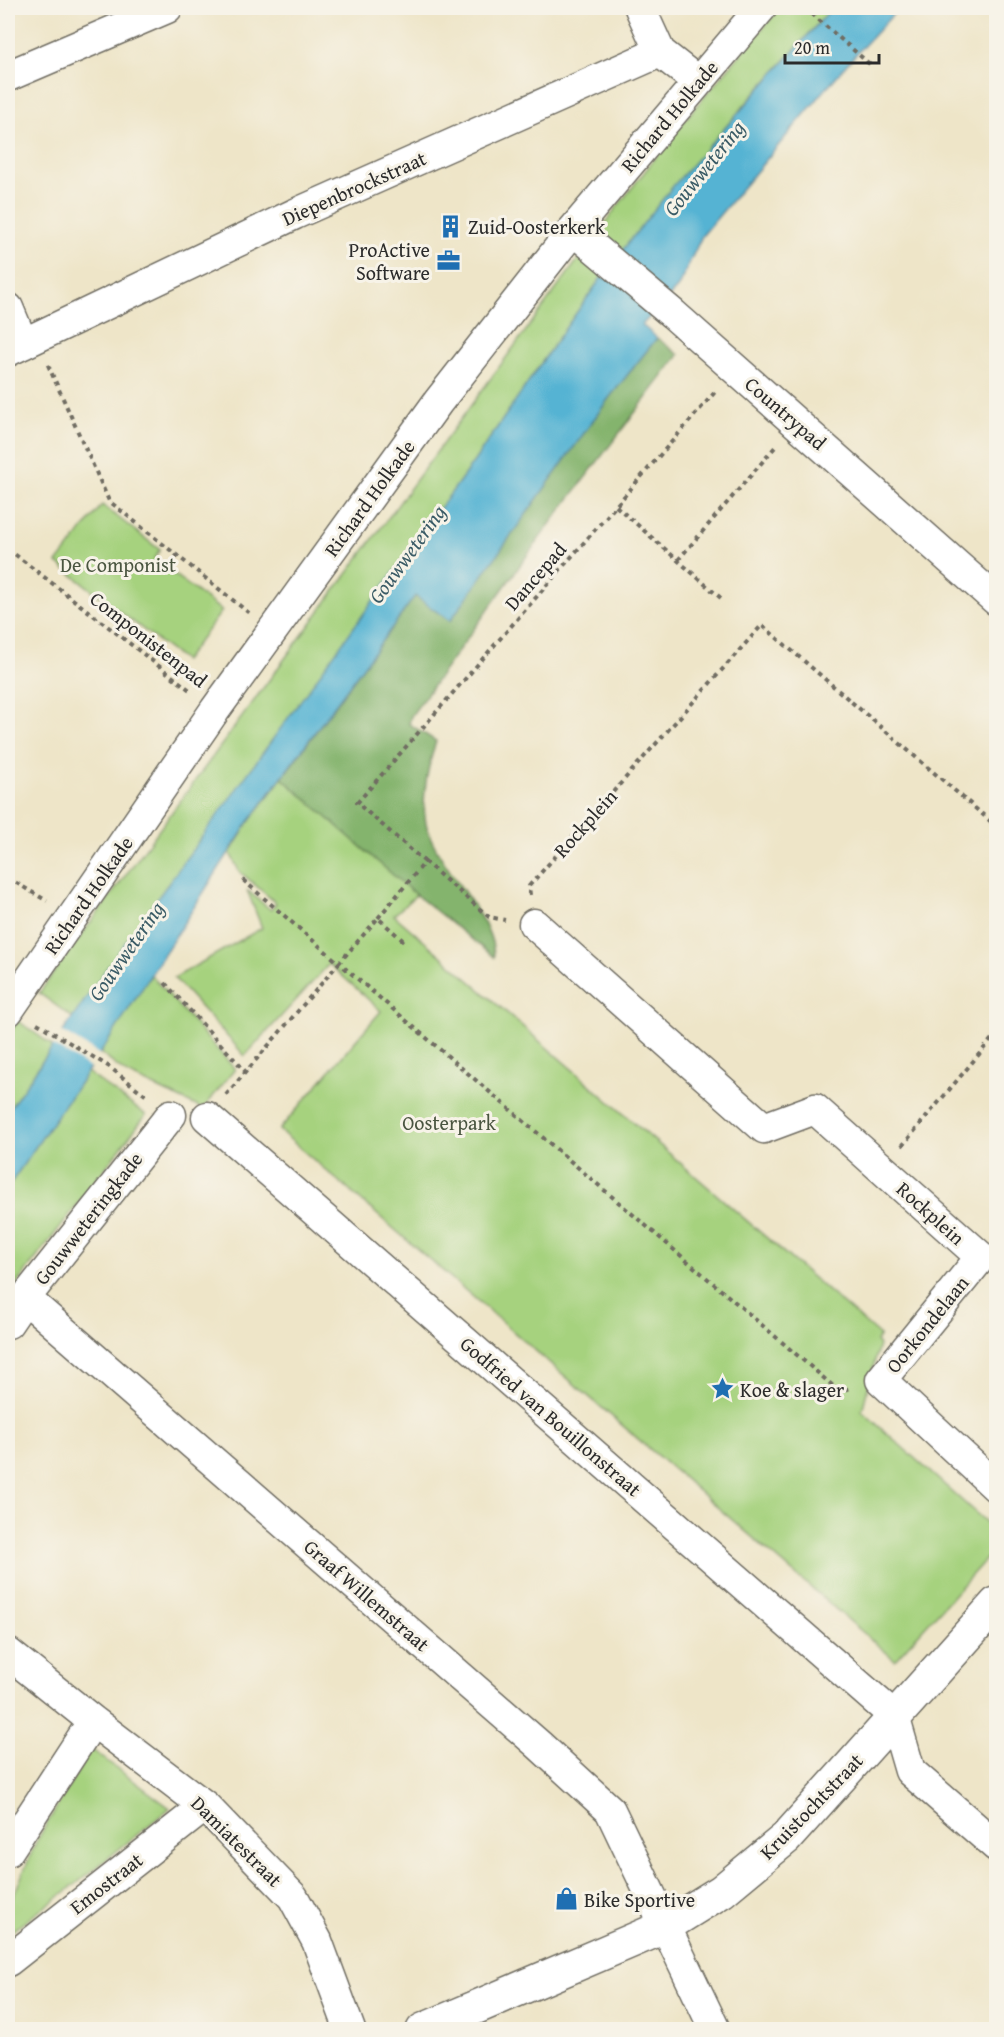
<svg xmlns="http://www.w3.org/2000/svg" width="1004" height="2037" font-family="'Gentium Book Plus',serif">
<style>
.green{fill:#a6d27e;stroke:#687e54;stroke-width:1.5}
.forest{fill:#84b46d;stroke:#58704c;stroke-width:1.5}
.water{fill:#55b3d3;stroke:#406f7f;stroke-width:1.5}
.pier{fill:#eee5c8}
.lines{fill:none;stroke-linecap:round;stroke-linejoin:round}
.minor-casing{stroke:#6f6c62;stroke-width:33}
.tertiary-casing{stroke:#6f6c62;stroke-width:36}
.path{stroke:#6f6c62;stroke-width:4;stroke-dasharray:4.5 4.5;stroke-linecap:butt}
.minor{stroke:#fff;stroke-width:30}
.tertiary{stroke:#fff;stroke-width:33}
.labels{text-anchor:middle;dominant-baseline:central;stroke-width:6;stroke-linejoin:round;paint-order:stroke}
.street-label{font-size:20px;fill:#2b2b2b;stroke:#f7f3e8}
.poi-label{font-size:20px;fill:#2b2b2b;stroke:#f7f3e8;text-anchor:start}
.park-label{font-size:20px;fill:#4a5540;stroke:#f7f3e8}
.water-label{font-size:21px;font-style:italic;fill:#3a5b66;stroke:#f7f3e8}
</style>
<rect width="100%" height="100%" fill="#f7f3e8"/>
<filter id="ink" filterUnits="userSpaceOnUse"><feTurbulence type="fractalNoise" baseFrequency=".0167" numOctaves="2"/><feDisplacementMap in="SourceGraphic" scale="12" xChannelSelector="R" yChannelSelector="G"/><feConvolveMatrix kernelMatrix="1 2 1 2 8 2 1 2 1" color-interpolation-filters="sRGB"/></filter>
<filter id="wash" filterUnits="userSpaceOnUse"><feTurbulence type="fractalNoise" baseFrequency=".008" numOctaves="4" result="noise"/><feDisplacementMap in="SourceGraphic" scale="24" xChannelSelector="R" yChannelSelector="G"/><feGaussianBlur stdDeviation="1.35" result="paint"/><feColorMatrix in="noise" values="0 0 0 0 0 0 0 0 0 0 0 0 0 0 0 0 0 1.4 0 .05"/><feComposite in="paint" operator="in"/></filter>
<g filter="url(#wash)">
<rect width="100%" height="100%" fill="#eee5c8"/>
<!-- green -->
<path class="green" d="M780 8H832L740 110 609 267 555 343 475 460 73 1018 39 993 616 208 693 110Z
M102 505 160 550 154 559 222 611 184 661 57 563Z
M282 778 416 895 394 915 880 1336 876 1341 879 1345 862 1411 996 1531V1548L895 1660 279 1130 381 1011 329 964 245 1056 174 978 262 928 247 890 271 910 276 903 239 871 230 853 248 823Z
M151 975 235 1069 203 1109 127 1074 100 1053Z
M18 1021 53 1046 8 1111V1036Z
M87 1072 146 1115 8 1295V1187Z
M91 1749 170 1808 76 1884 8 1934V1909L36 1842Z"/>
<!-- forest -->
<path class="forest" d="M657 338 679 355 547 528 411 716 409 724 436 741C427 770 418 808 430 836 440 860 458 882 472 903 483 920 494 937 494 957L416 895 282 778 415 596 450 621 609 398Z"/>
<!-- water -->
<path class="water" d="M832 8H899L847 64 702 236 678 287 642 325 657 338 609 398 450 621 415 596 248 823 107 1043 8 1187V1111L109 965 475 460 555 343 609 267 674 185Z"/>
<!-- pier -->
<path class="pier" d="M61 1031 102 1056 93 1070 52 1045Z"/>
</g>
<g filter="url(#ink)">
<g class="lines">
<defs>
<path id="minor" d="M640 8 660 52
M8 76 167 8
M573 230 673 314 996 600
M8 308 23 344
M8 351 295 214 660 52 697 81
M534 924 764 1128 815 1109 981 1257 881 1380 996 1487
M8 1011 215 710 438 402 573 230 761 8
M207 1117 894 1716 910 1771 996 1846
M25 1298 539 1745 610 1810 715 2030
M8 1323 25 1298 171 1115
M8 1653 93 1721 205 1806 293 1897 317 1941 350 2030
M8 1851 93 1721
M8 1961 205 1806"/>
<path id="tertiary" d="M423 2030 664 1927 722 1891 786 1838 996 1604"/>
</defs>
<!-- minor casing -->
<use href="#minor" class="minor-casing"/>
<!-- tertiary casing -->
<use href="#tertiary" class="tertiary-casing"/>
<!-- path -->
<path class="path" d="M805 8 873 67
M48 365 109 501 249 613
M616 506 723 600
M8 549 191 691
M678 560 776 446
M425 862 357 803 715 392
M8 878 47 901
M243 880 339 963 378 918 406 943
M530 895 529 886 762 625 996 826
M378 918 425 862 489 917 505 920
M165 983 246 1072
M37 1023 108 1066 148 1097
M226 1095 339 963 839 1391 851 1388
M902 1146 996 1034"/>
<!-- minor -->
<use href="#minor" class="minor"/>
<!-- tertiary -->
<use href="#tertiary" class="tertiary"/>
</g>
</g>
<!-- icons -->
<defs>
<symbol id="building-bare" viewBox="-9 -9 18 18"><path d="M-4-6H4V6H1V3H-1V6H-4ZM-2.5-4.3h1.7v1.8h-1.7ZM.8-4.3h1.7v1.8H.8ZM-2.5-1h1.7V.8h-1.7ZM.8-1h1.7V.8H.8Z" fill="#1f6fb2" stroke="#f7f3e8" stroke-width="2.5" paint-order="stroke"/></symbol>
<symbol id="office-bare" viewBox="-9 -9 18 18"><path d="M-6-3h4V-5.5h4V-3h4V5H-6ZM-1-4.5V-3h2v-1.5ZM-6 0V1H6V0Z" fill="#1f6fb2" stroke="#f7f3e8" stroke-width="2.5" paint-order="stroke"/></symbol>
<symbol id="sight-bare" viewBox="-9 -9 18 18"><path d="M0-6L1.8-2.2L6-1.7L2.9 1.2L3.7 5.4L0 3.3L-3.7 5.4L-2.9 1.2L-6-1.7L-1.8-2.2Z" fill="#1f6fb2" stroke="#f7f3e8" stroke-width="2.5" paint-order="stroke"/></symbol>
<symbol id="shop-bare" viewBox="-9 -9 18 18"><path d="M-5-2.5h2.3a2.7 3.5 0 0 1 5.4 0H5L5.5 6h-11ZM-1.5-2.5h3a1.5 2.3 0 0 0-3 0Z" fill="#1f6fb2" stroke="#f7f3e8" stroke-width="2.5" paint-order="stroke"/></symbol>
</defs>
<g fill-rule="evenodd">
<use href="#building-bare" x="434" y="210" width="33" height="33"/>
<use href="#office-bare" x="432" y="244" width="33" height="33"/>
<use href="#sight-bare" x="706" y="1372" width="33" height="33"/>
<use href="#shop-bare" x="550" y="1882" width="33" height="33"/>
</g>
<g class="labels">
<!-- street labels -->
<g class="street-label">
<text transform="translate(669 116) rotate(-50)">Richard Holkade</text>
<text transform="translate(354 188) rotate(-24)">Diepenbrockstraat</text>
<text transform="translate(786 413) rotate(41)">Countrypad</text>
<text transform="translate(369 498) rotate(-54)">Richard Holkade</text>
<text transform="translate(535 576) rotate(-49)">Dancepad</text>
<text transform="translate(149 639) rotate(38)">Componistenpad</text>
<text transform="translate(585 823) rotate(-48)">Rockplein</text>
<text transform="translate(88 895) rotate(-55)">Richard Holkade</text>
<text transform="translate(931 1213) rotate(42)">Rockplein</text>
<text transform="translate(88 1218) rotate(-52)">Gouwweteringkade</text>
<text transform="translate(927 1324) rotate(-51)">Oorkondelaan</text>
<text transform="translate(551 1416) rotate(41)">Godfried van Bouillonstraat</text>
<text transform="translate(367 1595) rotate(41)">Graaf Willemstraat</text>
<text transform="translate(811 1806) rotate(-46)">Kruistochtstraat</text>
<text transform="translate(237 1841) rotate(45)">Damiatestraat</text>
<text transform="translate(106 1883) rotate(-38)">Emostraat</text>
</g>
<!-- poi labels -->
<g class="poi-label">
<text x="468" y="226">Zuid-Oosterkerk</text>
<text x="430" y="249" text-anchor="end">ProActive<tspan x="430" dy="23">Software</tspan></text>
<text x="740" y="1389">Koe &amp; slager</text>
<text x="584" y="1899">Bike Sportive</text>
</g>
<!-- park labels -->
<g class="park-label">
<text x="118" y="564">De Componist</text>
<text x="449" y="1122">Oosterpark</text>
</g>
<!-- water labels -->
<g class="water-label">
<text transform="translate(704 168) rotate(-51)">Gouwwetering</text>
<text transform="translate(407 554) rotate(-54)">Gouwwetering</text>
<text transform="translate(126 951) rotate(-55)">Gouwwetering</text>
</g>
</g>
<!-- margin -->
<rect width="1004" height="2037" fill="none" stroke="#f7f3e8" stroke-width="30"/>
<!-- scale -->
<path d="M785 54v9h94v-9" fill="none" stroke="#2b2b2b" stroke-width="3"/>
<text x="794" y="54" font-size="18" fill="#2b2b2b" stroke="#f7f3e8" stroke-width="4.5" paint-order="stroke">20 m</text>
</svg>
